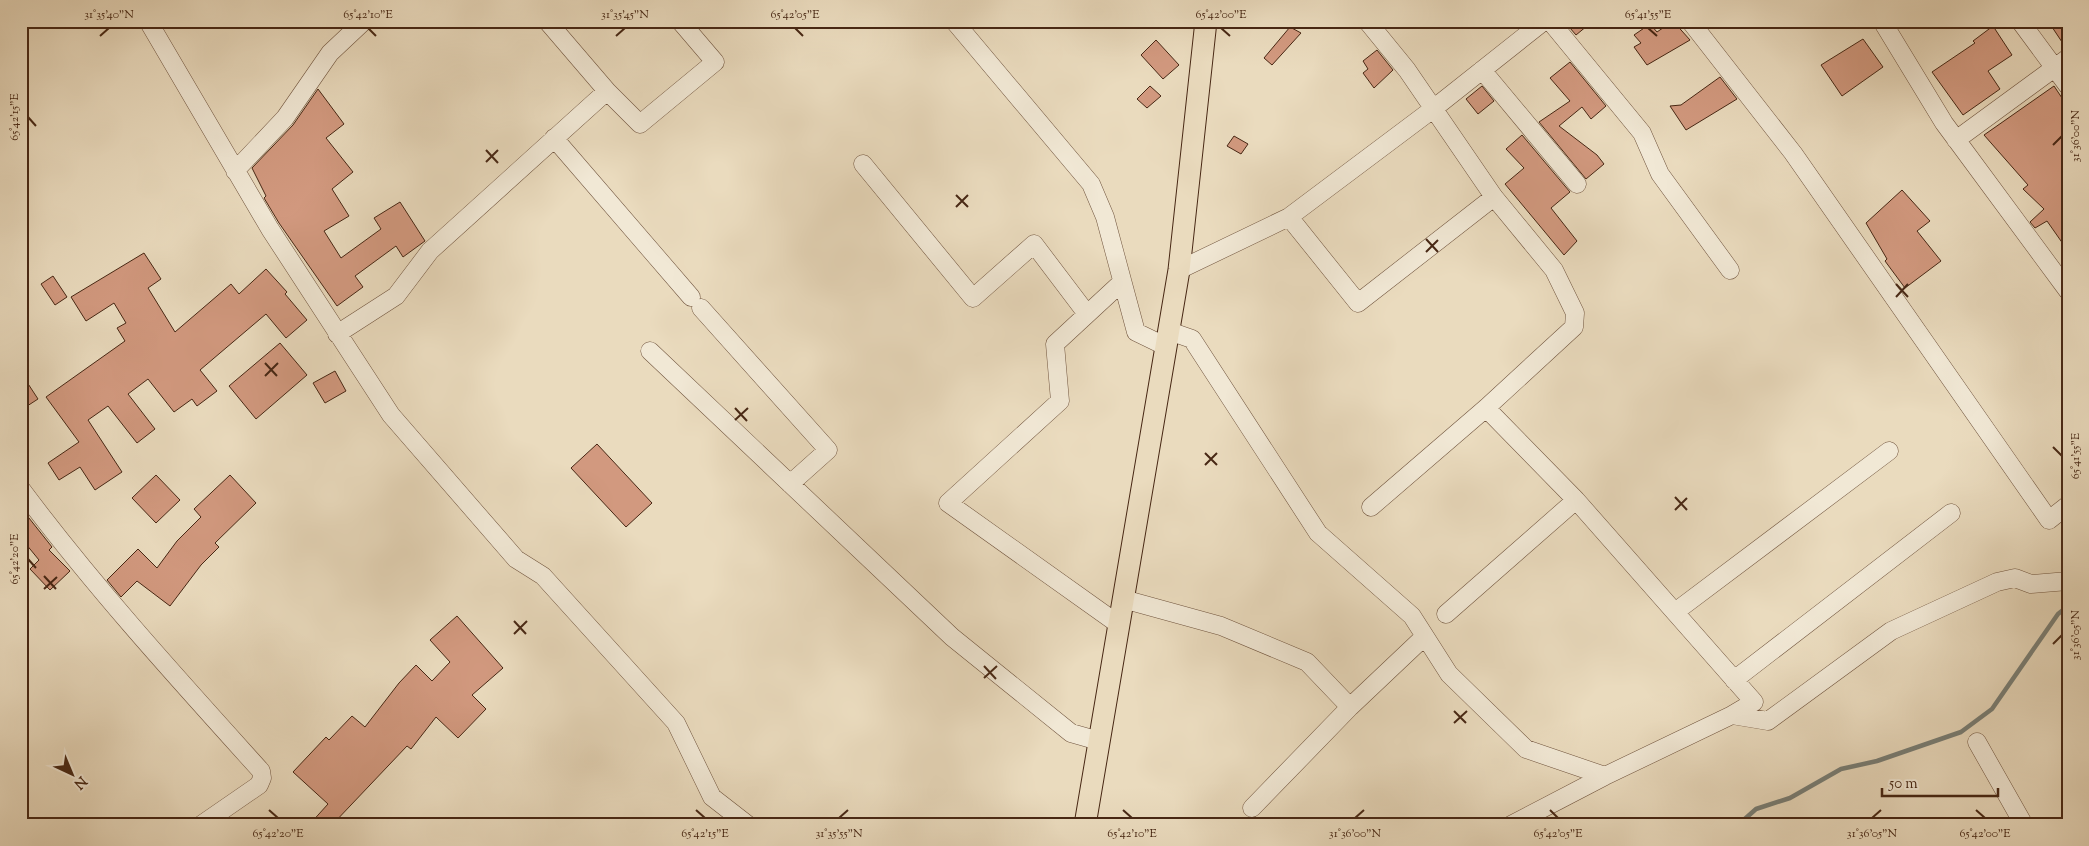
<svg xmlns="http://www.w3.org/2000/svg" width="2089" height="846" font-family="'Sorts Mill Goudy',serif">
<style>
.lines{fill:none;stroke-linecap:round;stroke-linejoin:round}
.stream{stroke:#797f77;stroke-width:4.5}
.building{fill:#d2997f;stroke:#472714}
.minor-casing{stroke:#70543e;stroke-width:19}
.major-casing{stroke:#472714;stroke-width:23}
.minor{stroke:#f1e8d5;stroke-width:18}
.major{stroke:#eadbbe;stroke-width:21}
.ticks{fill:none;stroke:#472714;stroke-width:2}
.neatline{fill:none;stroke:#472714;stroke-width:2}
.ticks-label{font-size:12px;text-anchor:middle;fill:#472714}
</style>
<rect width="100%" height="100%" fill="#eadbbe"/>
<filter id="stains"><feTurbulence type="fractalNoise" baseFrequency=".004" numOctaves="4"/><feColorMatrix values="0 0 0 0 .2 0 0 0 0 .09 0 0 0 0 .02 0 0 0 .5 -.17"/></filter>
<radialGradient id="worn" r=".72"><stop offset=".6" stop-color="#630" stop-opacity="0"/><stop offset="1" stop-color="#630" stop-opacity=".3"/></radialGradient>
<g class="lines">
<!-- stream -->
<path class="stream" d="M1738 825 1756 809 1790 798 1841 769 1877 761 1961 732 1992 709 2058 614 2068 606"/>
</g>
<!-- building -->
<path class="building" d="M1564 21H1593L1576 35Z
M1673 21 1690 40 1647 65 1634 47 1641 43 1634 35 1650 24 1657 32Z
M2048 21H2068V48H2066Z
M1993 26 2012 55 1988 71 2000 89 1963 115 1932 72 1975 43 1973 41Z
M1290 27 1301 33 1272 65 1264 58Z
M1863 39 1883 67 1842 96 1821 65Z
M1156 40 1179 65 1163 79 1141 55Z
M1377 50 1393 70 1374 88 1363 73 1368 69 1363 61Z
M1570 62 1606 106 1591 119 1582 107 1559 126 1597 155 1604 164 1586 179 1539 122 1570 101 1550 78Z
M1720 77 1737 99 1686 130 1670 106 1681 105Z
M1150 86 1161 96 1147 108 1137 99Z
M1482 86 1494 101 1478 114 1466 99Z
M2054 86 2068 107V251L2047 221 2035 228 2030 222 2044 209 2023 189 2028 185 1984 135Z
M318 89 344 124 326 138 353 172 332 189 349 216 324 231 341 258 381 229 374 218 400 202 425 241 403 257 396 246 355 276 363 287 337 306 279 223 264 198 266 196 252 168 293 125Z
M1522 135 1570 192 1551 208 1577 241 1564 255 1505 184 1524 168 1506 149Z
M1234 136 1248 144 1241 154 1227 146Z
M1902 190 1930 221 1917 231 1941 261 1905 288 1885 261 1887 259 1866 223Z
M144 253 161 279 148 288 175 332 231 284 239 294 266 269 287 292 285 294 307 320 286 338 266 314 200 370 217 391 197 406 192 399 174 412 148 379 128 394 155 429 137 443 108 406 88 420 122 472 95 490 80 467 59 480 48 463 79 442 46 397 125 341 117 328 126 323 114 303 86 321 71 297Z
M53 276 67 297 55 305 41 284Z
M280 343 307 375 256 419 229 386Z
M335 371 346 391 325 403 313 383Z
M21 373 38 399 21 410Z
M597 444 652 503 626 527 571 468Z
M156 475 180 500 156 523 132 498Z
M230 475 256 503 215 543 219 547 201 565 170 606 137 581 121 597 107 580 138 549 157 568 177 541 201 517 194 509Z
M21 508 52 547 49 550 70 571 50 590 30 569 39 560 21 538Z
M457 616 503 668 472 695 486 709 458 738 436 717 411 749 407 746 332 825H309L328 804 293 772 326 737 329 740 352 716 365 727 399 683 416 665 432 681 450 662 430 640Z"/>
<g class="lines">
<defs>
<path id="minor" d="M148 21 270 229 391 415 516 559 543 576 676 723 712 797 748 825
M547 21 607 91 640 124 715 62 680 21
M954 21 1091 184 1105 217 1136 332 1167 347
M1367 21 1407 70 1494 197 1554 270 1575 313 1574 327 1486 408 1371 507
M1550 21 1642 133 1660 174 1730 270
M1690 21 1793 153 2049 520 2068 505
M1882 21 1944 123 2068 291
M2020 21 2068 86
M1482 70 1577 184
M554 138 691 297
M1956 140 2068 58
M863 164 973 298 1034 244 1087 314
M235 171 285 118 330 53 364 21
M1289 217 1358 303 1494 197
M1179 270 1289 217 1433 109 1544 21
M701 308 828 450 790 484
M1169 331 1192 339 1318 533 1412 616 1449 674 1526 749 1605 776
M337 334 396 296 430 251 607 91
M650 351 952 637 1071 733 1099 741
M1486 408 1576 500 1754 702 1732 715
M21 489C95 588 178 679 261 771L262 778 259 785 201 825
M1123 599 1221 626 1307 662 1350 707
M1675 612 1889 451
M1446 614 1576 500
M1118 624 948 503 1060 401 1055 344 1122 282
M1734 680 1951 513
M1977 742 2024 825
M1252 808 1350 707 1424 637
M1511 825 1605 776 1732 715 1768 721 1891 631 1997 582 2015 578 2031 584 2068 581"/>
<path id="major" d="M1085 825 1179 270 1206 21"/>
</defs>
<!-- minor casing -->
<use href="#minor" class="minor-casing"/>
<!-- major casing -->
<use href="#major" class="major-casing"/>
<!-- minor -->
<use href="#minor" class="minor"/>
<!-- major -->
<use href="#major" class="major"/>
</g>
<!-- ticks -->
<path class="ticks" d="M368 28 376 36M795 28 803 36M1221 28 1230 36M1648 28 1657 36M100 36 109 28M616 36 625 28M28 117 36 126M2053 145 2062 136M486 150 498 163M486 162 498 150M956 195 968 207M956 207 968 195M1426 239 1438 252M1426 252 1438 240M1896 284 1908 297M1896 297 1908 284M265 363 277 376M265 376 278 363M735 408 747 421M735 420 748 408M2053 447 2062 456M1205 453 1217 465M1205 465 1217 453M1675 497 1687 510M1675 510 1687 498M28 559 36 568M44 576 56 589M44 589 57 577M514 621 526 634M514 634 527 621M2053 644 2062 635M984 666 996 679M984 678 997 666M1454 711 1466 723M1454 723 1467 711M269 810 278 818M696 810 705 818M1123 810 1132 818M1550 810 1558 818M1976 810 1985 818M839 818 848 810M1355 818 1364 810M1872 818 1881 810"/>
<!-- margin -->
<rect width="2089" height="846" fill="none" stroke="#eadbbe" stroke-width="55"/>
<!-- north arrow -->
<g transform="translate(72 774) rotate(136)" stroke="#f1e8d5" stroke-width="4" paint-order="stroke">
<path d="M0-4L9 19L0 12L-9 19Z" fill="#472714"/>
<text y="-8" font-size="14" font-weight="bold" text-anchor="middle" fill="#472714">N</text>
</g>
<!-- scale -->
<path d="M1882 788v8h116v-8" fill="none" stroke="#472714" stroke-width="2.5"/>
<text x="1889" y="788" font-size="15" fill="#472714" stroke="#f1e8d5" stroke-width="4" paint-order="stroke">50 m</text>
<rect x="28" y="28" width="2034" height="790" class="neatline"/>
<g class="ticks-label">
<text x="109" y="18">31°35'40"N</text>
<text x="368" y="18">65°42'10"E</text>
<text x="625" y="18">31°35'45"N</text>
<text x="795" y="18">65°42'05"E</text>
<text x="1221" y="18">65°42'00"E</text>
<text x="1648" y="18">65°41'55"E</text>
<text transform="translate(14 117) rotate(-90)" y="4">65°42'15"E</text>
<text transform="translate(2075 136) rotate(-90)" y="4">31°36'00"N</text>
<text transform="translate(2075 456) rotate(-90)" y="4">65°41'55"E</text>
<text transform="translate(14 559) rotate(-90)" y="4">65°42'20"E</text>
<text transform="translate(2075 635) rotate(-90)" y="4">31°36'05"N</text>
<text x="278" y="837">65°42'20"E</text>
<text x="705" y="837">65°42'15"E</text>
<text x="839" y="837">31°35'55"N</text>
<text x="1132" y="837">65°42'10"E</text>
<text x="1355" y="837">31°36'00"N</text>
<text x="1558" y="837">65°42'05"E</text>
<text x="1872" y="837">31°36'05"N</text>
<text x="1985" y="837">65°42'00"E</text>
</g>
<rect width="100%" height="100%" filter="url(#stains)"/>
<rect width="100%" height="100%" fill="url(#worn)"/>
</svg>
